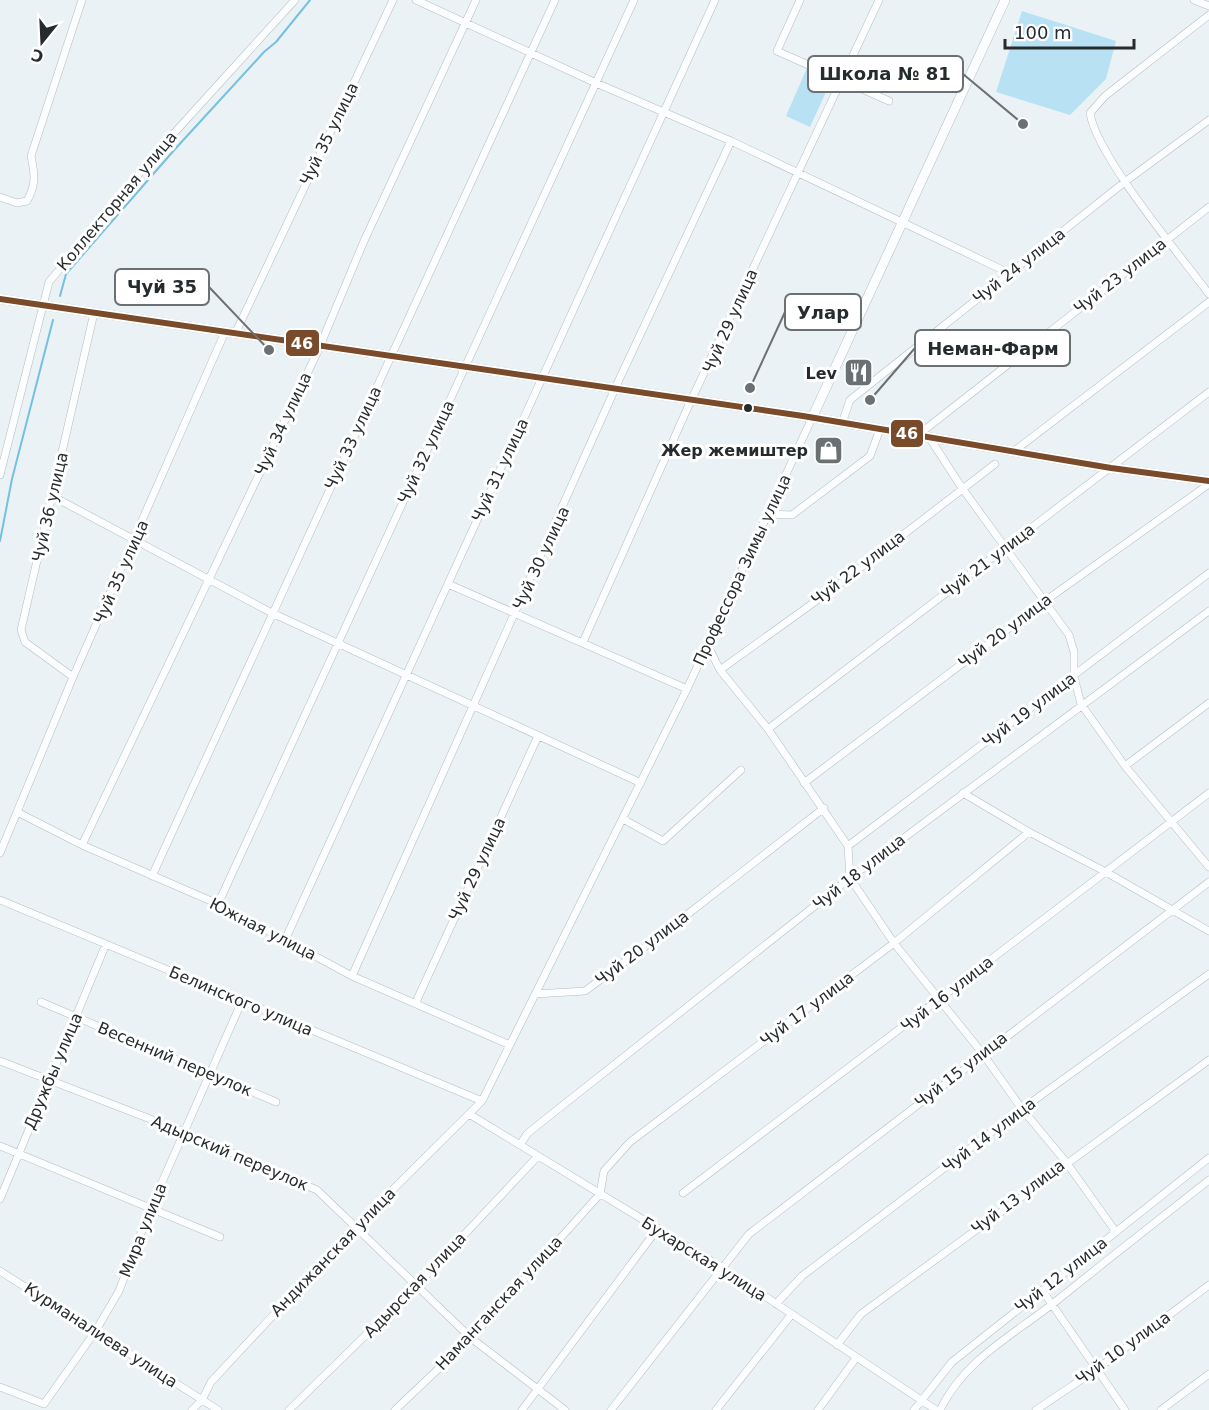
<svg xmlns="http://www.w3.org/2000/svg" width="1209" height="1410" font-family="'DejaVu Sans',sans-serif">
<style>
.green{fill:#b8e1f4}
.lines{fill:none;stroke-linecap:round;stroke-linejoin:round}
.stream{stroke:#75c0e0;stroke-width:2}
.minor-casing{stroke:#b6bcbf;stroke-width:8}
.tertiary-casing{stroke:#b6bcbf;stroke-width:10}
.minor{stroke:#fcfdfe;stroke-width:7}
.tertiary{stroke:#fcfdfe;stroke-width:9}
.bus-1-casing{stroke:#fff;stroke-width:10}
.bus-1{stroke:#7a4b2a;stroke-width:6}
.bus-dot{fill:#262b2d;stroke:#fff;stroke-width:2}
.labels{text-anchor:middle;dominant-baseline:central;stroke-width:6;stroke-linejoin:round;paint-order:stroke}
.street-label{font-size:16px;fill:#262b2d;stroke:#fff}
.poi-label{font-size:16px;font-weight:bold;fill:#262b2d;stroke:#fff;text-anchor:end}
.leader{fill:none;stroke:#6b7173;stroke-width:2}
.callout-dot{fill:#6b7173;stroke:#fff;stroke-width:2}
.callout{fill:#fff;stroke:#6b7173;stroke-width:2}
.callout-label{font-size:18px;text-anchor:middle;font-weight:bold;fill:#262b2d}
.line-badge{stroke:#fff;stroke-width:2}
.badge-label{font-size:16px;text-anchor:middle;font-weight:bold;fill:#fff}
</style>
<rect width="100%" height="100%" fill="#eaf2f5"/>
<!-- green -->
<path class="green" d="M1022 11 1116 41 1106 79 1070 115 996 92Z
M807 68 832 79 810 127 786 116Z"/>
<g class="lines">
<!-- stream -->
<path class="stream" d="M60 296 66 274 176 148 264 52 276 42 310 0
M0 541 12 479 53 320"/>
<defs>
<path id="minor" d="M416 0 596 83 731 141 1009 273
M800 0 777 51 889 101
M1194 0 1209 6
M1209 15 1105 96 1090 113C1096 155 1180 255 1209 294
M0 197 17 203 27 201C36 185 35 175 31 156L82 0
M235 334 393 0
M842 423 850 400 1126 181 1209 120
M918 435 1209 207
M929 437 962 488 1069 635 1074 652V677L1081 704 1125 766 1209 867
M1013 452 1209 302
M0 475 49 282 156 153 295 0
M52 496 272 613 641 783
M768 514 792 515 870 456 880 429
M448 584 687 689
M583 642 688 407 879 0
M708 646 720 670 768 729 848 846 850 878 894 943 983 1054 1022 1109 1066 1162 1116 1232
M720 670 834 588 995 464
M73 677 25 642 21 630 94 313
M768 729 1209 392
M1125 766 1209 703
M804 783 1045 601 1209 484
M963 793 1029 832 1104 871 1209 931
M17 812 82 845 218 904 352 976 510 1045
M623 819 663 841 741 770
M82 845 317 353 364 241 476 0
M848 846 1209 573
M0 853 73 677 225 332
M152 876 555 0
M0 900 482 1101
M218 904 634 0
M285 940 715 0
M352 976 618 382 731 141
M535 994 585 991 661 935 824 808
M41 1002 276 1102
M416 1002 538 736
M0 1061 184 1132 317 1190 471 1338 565 1410
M469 1114 721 1267 936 1410
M520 1145 527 1134 543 1121 850 878 1209 611
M0 1146 220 1237
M683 1193C859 1061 1034 926 1209 793
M0 1199 106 944
M0 1271 218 1410
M1042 1290 1125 1410
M776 1304 802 1276 1022 1109 1209 974
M837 1345 861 1314 1209 1060
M0 1387 44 1404 95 1332 119 1291 151 1207 242 1001
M192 1410 202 1400 211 1382 357 1225 482 1101 687 689 812 418
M289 1410 418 1284 538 1156
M395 1410 471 1338 600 1194 604 1171 630 1142 894 943 1029 832
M522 1410 658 1228
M611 1410 749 1234 1209 882
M716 1410 791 1315
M818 1410 856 1358
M914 1410 952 1362 1209 1158
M940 1410C965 1359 1012 1336 1055 1302 1106 1261 1158 1220 1209 1180
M1036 1410 1097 1369 1209 1285
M1161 1410 1209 1374"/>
<path id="tertiary" d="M0 299 803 416 1111 468 1209 481
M812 418 1005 0"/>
</defs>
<!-- minor casing -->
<use href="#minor" class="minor-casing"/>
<!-- tertiary casing -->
<use href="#tertiary" class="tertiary-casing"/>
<!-- minor -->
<use href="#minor" class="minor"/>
<!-- tertiary -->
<use href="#tertiary" class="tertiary"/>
<defs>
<path id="bus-1" d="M0 299 803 416 1111 468 1209 481"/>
</defs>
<!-- bus-1 casing -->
<use href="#bus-1" class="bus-1-casing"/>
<!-- bus-1 -->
<use href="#bus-1" class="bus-1"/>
</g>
<!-- icons -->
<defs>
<symbol id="restaurant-square" viewBox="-11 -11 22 22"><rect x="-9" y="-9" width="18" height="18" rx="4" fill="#6b7173" stroke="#fff"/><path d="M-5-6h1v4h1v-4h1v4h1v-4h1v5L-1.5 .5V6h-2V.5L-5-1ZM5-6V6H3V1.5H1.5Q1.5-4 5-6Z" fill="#fff"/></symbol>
<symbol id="shop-square" viewBox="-11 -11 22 22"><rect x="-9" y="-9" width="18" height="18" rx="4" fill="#6b7173" stroke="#fff"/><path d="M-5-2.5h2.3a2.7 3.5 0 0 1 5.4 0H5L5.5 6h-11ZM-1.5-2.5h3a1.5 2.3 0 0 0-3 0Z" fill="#fff"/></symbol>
</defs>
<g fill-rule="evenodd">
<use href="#restaurant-square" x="842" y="356" width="33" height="33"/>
<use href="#shop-square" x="812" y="434" width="33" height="33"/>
</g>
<!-- markers -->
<circle class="bus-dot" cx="748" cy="408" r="5"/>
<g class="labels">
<!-- street labels -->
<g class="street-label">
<text transform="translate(329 134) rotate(-64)">Чуй 35 улица</text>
<text transform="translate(117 201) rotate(-50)">Коллекторная улица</text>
<text transform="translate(1019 266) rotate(-38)">Чуй 24 улица</text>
<text transform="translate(1120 276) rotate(-38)">Чуй 23 улица</text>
<text transform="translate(730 321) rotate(-66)">Чуй 29 улица</text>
<text transform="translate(283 424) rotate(-65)">Чуй 34 улица</text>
<text transform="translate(353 438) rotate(-65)">Чуй 33 улица</text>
<text transform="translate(426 452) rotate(-65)">Чуй 32 улица</text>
<text transform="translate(500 470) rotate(-65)">Чуй 31 улица</text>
<text transform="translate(50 507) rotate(-77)">Чуй 36 улица</text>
<text transform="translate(541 558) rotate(-65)">Чуй 30 улица</text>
<text transform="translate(988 561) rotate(-37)">Чуй 21 улица</text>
<text transform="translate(858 568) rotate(-37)">Чуй 22 улица</text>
<text transform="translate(742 570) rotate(-65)">Профессора Зимы улица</text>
<text transform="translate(121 572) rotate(-66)">Чуй 35 улица</text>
<text transform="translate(1005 631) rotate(-37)">Чуй 20 улица</text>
<text transform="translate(1029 710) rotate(-37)">Чуй 19 улица</text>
<text transform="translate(477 869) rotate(-65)">Чуй 29 улица</text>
<text transform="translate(859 872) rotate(-38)">Чуй 18 улица</text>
<text transform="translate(263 929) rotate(27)">Южная улица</text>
<text transform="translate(642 948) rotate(-37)">Чуй 20 улица</text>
<text transform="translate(947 994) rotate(-38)">Чуй 16 улица</text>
<text transform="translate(241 1001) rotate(23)">Белинского улица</text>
<text transform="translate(807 1009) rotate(-37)">Чуй 17 улица</text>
<text transform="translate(175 1059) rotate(23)">Весенний переулок</text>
<text transform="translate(961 1070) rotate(-38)">Чуй 15 улица</text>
<text transform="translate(53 1071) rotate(-67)">Дружбы улица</text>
<text transform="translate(989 1135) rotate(-37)">Чуй 14 улица</text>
<text transform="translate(230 1153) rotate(23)">Адырский переулок</text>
<text transform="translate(1018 1197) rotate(-37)">Чуй 13 улица</text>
<text transform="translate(143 1230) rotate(-68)">Мира улица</text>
<text transform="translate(333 1252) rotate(-46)">Андижанская улица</text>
<text transform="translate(704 1259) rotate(32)">Бухарская улица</text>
<text transform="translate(1061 1275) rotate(-38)">Чуй 12 улица</text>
<text transform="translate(415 1285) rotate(-46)">Адырская улица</text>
<text transform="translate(499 1303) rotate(-47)">Наманганская улица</text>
<text transform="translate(101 1335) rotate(33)">Курманалиева улица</text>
<text transform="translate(1123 1348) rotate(-36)">Чуй 10 улица</text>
</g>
<!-- poi labels -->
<g class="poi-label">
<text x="837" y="373">Lev</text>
<text x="808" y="450">Жер жемиштер</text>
</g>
</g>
<!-- callouts -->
<path class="leader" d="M1023 124L963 74M269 350L209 287M750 388L785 312M870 400L915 348"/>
<g class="callout-dot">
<circle cx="1023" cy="124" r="6"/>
<circle cx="269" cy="350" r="6"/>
<circle cx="750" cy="388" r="6"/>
<circle cx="870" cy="400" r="6"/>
</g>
<g class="callout">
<rect x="808" y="56" width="155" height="36" rx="6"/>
<rect x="115" y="269" width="94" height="36" rx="6"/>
<rect x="785" y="294" width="76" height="36" rx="6"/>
<rect x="915" y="330" width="155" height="36" rx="6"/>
</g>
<g class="callout-label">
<text x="885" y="80">Школа № 81</text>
<text x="162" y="293">Чуй 35</text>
<text x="823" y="319">Улар</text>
<text x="993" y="355">Неман-Фарм</text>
</g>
<g class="line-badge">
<rect x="285" y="329" width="35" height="28" rx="6" fill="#7a4b2a"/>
<rect x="890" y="419" width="34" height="29" rx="6" fill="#7a4b2a"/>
</g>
<g class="badge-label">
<text x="302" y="349">46</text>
<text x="907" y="439">46</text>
</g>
<!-- north arrow -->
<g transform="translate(42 42) rotate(198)" stroke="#ffffff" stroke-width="4.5" paint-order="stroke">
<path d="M0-4.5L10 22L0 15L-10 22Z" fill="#262b2d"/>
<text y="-9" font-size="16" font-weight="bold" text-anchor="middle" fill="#262b2d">С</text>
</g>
<!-- scale -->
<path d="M1005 39v9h129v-9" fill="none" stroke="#262b2d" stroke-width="3"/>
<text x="1014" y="39" font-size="18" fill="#262b2d" stroke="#ffffff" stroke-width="4.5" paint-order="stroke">100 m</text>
</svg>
